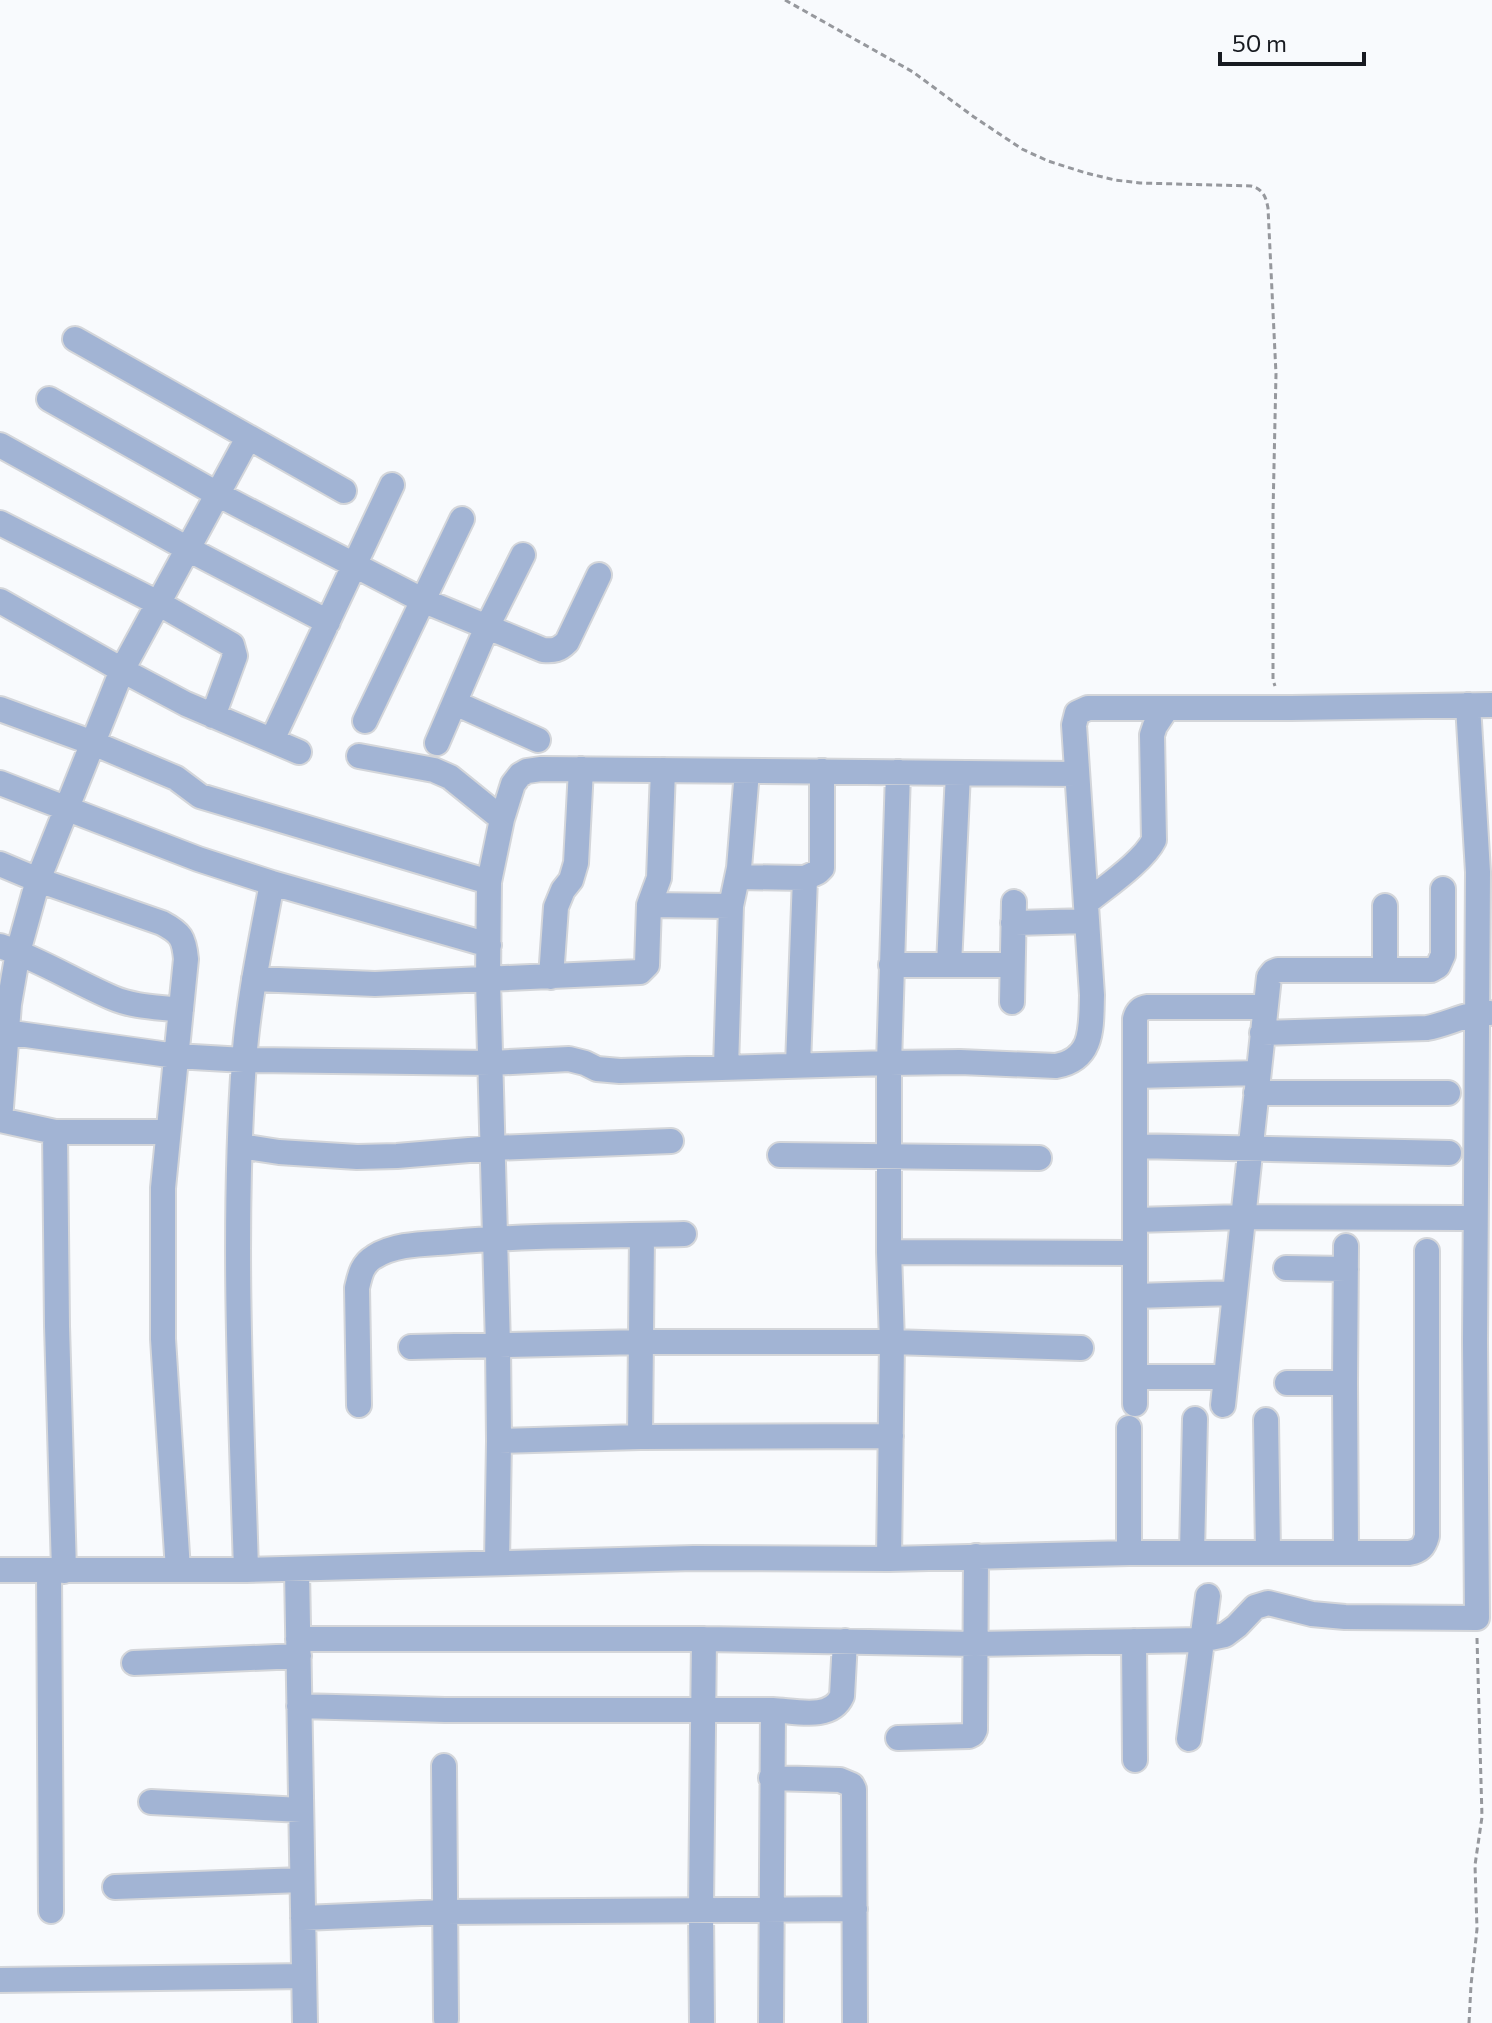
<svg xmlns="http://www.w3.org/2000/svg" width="1492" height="2023" font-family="Commissioner,sans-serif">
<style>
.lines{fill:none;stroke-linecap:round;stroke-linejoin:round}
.minor-casing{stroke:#d4d6da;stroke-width:28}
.path{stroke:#96989d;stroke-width:3;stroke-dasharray:6 4;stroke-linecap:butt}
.minor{stroke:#a2b4d4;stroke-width:24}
</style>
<rect width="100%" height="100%" fill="#f8fafd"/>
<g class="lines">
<defs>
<path id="minor" d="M75 339 344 491
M49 399 219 495 422 600 543 650C554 651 559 650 567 642L599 575
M0 445 188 549 328 622
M0 523 158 603 232 645 235 656 213 716
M0 601 122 670 186 704 299 752
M455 703 538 740
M0 709 93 743 176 778 200 796 489 882
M365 721 462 519
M272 740 392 485
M437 743 487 627 523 555
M359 756 434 770 450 777 502 819
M0 783 198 859 272 883 489 945
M0 864 38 880 162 923C181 933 184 938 186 959L163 1188V1339L178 1570
M738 877 805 878 818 872 822 868V771
M1086 903C1104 888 1144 861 1154 840L1152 735 1155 726 1167 708
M649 905 731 906
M1385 906V970
M1013 923 1087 921
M0 946C40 959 75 982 113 998 134 1007 158 1007 181 1010
M891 965H1012
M949 965 958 773
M551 977 556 907 563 890 571 880 576 863 581 769
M254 979 375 984 640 972 647 965 649 905 659 878 663 770
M1012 1002 1014 902
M5 1032 176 1056 244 1060 491 1063 569 1059 585 1063 597 1069 620 1071 889 1063 960 1062 1056 1066C1094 1059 1091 1027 1092 995L1074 725 1077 713 1088 708H1291L1492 705
M1262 1033 1427 1028C1449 1024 1468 1012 1490 1013
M798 1065 805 878
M726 1067 731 906 739 868 747 771
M1135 1076 1258 1073
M1256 1093H1448
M55 1132 57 1326 64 1571
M168 1132H55L0 1120 9 1004 18 952 38 880 122 670 248 438
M240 1146 279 1152 357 1157 397 1156 493 1148 671 1141
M1135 1146 1449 1153
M780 1155 1039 1158
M1135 1220 1242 1217 1464 1218
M1346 1246 1345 1383 1346 1553
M889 1252 1135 1253
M1286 1268 1346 1269
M1135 1296 1234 1293
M411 1347 642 1342H892L1081 1348
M1135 1377H1226
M1287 1383H1345
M1135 1404V1019C1137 1011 1140 1008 1148 1007H1265
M359 1405 357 1288C360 1275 362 1264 374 1257 395 1243 427 1244 451 1242 529 1235 606 1236 684 1234
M1223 1405 1269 977 1273 972 1278 970H1431L1438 966 1443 955V889
M1266 1420 1268 1553
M1129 1428V1553
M640 1437 642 1235
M499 1441 640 1437 891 1436
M1192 1553 1195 1419
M889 1559 892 1342 889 1252V1063L898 772
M497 1562 499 1441 498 1346 488 980 489 882 502 819 513 784 520 775 527 771 541 769 1077 774
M0 1570H246L694 1558 889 1559 1129 1553H1409C1420 1551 1424 1547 1427 1536V1251
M246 1570C241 1401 232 1231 244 1062 248 1002 261 942 272 883
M297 1570 305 2023
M49 1571 51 1911
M298 1639H704L975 1644 1201 1640 1225 1635 1237 1626 1255 1607 1268 1603 1312 1614 1345 1617 1477 1618 1475 1342 1478 872 1468 705
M1134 1641 1135 1760
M134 1663 299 1656
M299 1706 445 1710H773C795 1711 831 1721 842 1696L845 1641
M898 1738 969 1736 973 1734 975 1730 976 1556
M1189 1739 1208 1596
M444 1766 446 2019
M771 1778 840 1780 852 1785 854 1789 855 2023
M151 1802 301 1810
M115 1887 302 1880
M303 1918 445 1912 855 1909
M0 1980 304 1976
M702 2023 701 1909 704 1639
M771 2023 773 1710"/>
</defs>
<!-- minor casing -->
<use href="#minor" class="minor-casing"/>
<!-- path -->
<path class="path" d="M785 0 913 72 974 117 1022 149 1048 161 1086 173 1115 180 1140 183 1251 186C1263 189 1266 197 1268 208L1276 374 1273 513V680L1275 686
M1469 2023 1471 1985 1477 1929 1475 1865 1482 1817 1477 1638"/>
<!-- minor -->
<use href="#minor" class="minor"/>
</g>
<!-- scale -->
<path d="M1220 52v12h144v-12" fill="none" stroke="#181b21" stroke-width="4"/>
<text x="1232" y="52" font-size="24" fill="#181b21" stroke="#f8fafd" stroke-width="6" paint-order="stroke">50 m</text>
</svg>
